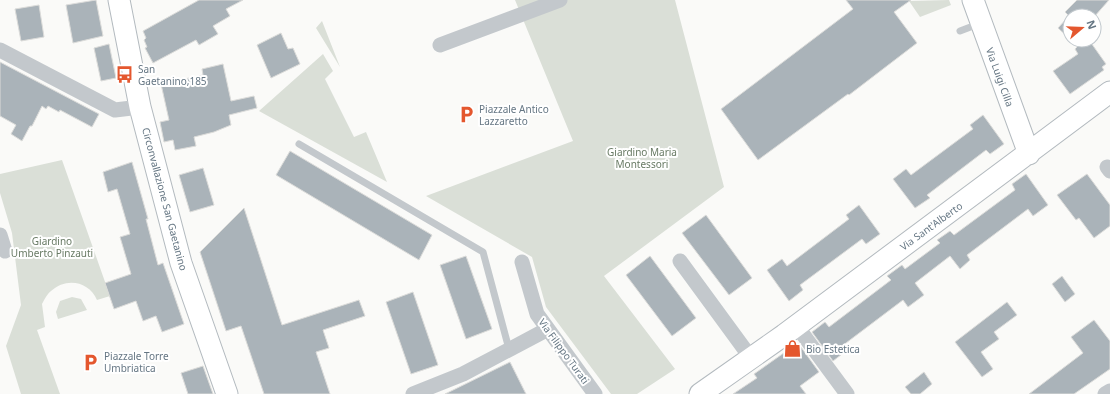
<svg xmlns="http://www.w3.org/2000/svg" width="1110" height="394" font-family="'Noto Sans',sans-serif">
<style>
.green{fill:#dadfd7}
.building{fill:#aab3b9;stroke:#dcdcda}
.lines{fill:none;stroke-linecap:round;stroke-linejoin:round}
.secondary-casing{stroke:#b3babf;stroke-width:23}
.lane{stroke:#c3c8cc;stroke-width:7}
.street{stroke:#c3c8cc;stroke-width:15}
.secondary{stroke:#fff;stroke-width:21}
.labels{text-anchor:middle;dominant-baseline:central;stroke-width:4;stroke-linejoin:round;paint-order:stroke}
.poi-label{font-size:10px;fill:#657683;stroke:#fff;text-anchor:start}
.street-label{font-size:10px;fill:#657683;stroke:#fff}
.park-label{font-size:10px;fill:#687a64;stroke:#fff}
</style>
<rect width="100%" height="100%" fill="#fafaf8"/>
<!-- green -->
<path class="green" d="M515 0H675L724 187 604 276 675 369 637 394H611L546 307 532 257 426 196 573 141Z
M949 0 951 5 920 17 909 1Z
M322 21 340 67 316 28Z
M323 54 333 71 325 79 354 137 366 132 387 182 259 111Z
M62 160 110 296 97 300C89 281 66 277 51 291 47 294 44 300 42 304L45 327 37 330 60 394H21L6 346 21 305 12 233 0 193V174Z
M72 297 81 299 87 310 58 319 56 312 60 301Z"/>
<!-- building -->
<path class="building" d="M96 0 103 36 73 43 66 5Z
M199 0H243L226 9 230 16 213 26 218 34 199 45 196 40 153 63 145 48 147 47 144 40 146 38 143 31Z
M846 0H911L894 12 917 43 849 95 848 94 758 160 721 109 853 9Z
M1077 0H1109L1094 17 1070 16V39L1058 28 1069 16 1065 12Z
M39 5 44 37 21 41 15 9Z
M281 33 288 49 293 48 300 64 271 78 257 45Z
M1071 40H1089L1106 64 1102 67 1104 70 1070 94 1053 71 1078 54 1075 49 1078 46Z
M109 44 116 78 101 81 94 48Z
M0 62 99 114 92 127 60 110 59 112 48 106 46 109 42 106 32 126H30L22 141 11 134 16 125 0 116Z
M223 64 231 101 254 96 257 108 229 115 231 125 214 132 194 137 196 146 175 150 173 140 164 142 160 122 169 120 161 84 203 75 202 69Z
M983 115 1004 144 990 154 986 150 927 195 930 198 915 208 893 179 906 169 911 175 973 129 970 125Z
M290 151 432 235 419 260 276 175Z
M132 162 148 219H146L158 265 163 263 184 324 162 332 156 316 143 321 136 301 114 309 105 283 131 274 120 237 130 234 117 189 108 192 103 172Z
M203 168 214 205 190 212 179 175Z
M1026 174 1048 205 1033 216 1028 209 967 255 970 260 960 269 950 256 915 283 924 295 908 307 903 300 842 346 846 351 833 361 812 332 825 322 829 327 891 280 887 276 902 265 905 269 940 243 937 240 950 231 954 235 1015 190 1012 184Z
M1087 174 1110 205V226L1094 238 1079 218 1076 220 1057 195Z
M859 205 880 234 866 244 862 239 800 285 803 290 789 301 767 270 782 259 787 266 849 219 846 215Z
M244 208 282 325 359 300 365 316 323 330 329 348 316 352 330 394H264L241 326 226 331 200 252Z
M706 215 752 278 729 295 682 233Z
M466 256 492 329 466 339 440 265Z
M650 256 696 318 672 336 626 275Z
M1062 276 1075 294 1065 302 1052 284Z
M413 292 438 365 411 374 386 302Z
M1007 302 1017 315 994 332 999 339 981 352 993 369 982 377 955 342Z
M1094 320 1110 341V369L1074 394H1029L1083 353 1071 337Z
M798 343 819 372 800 386 806 394H733L757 378 754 374Z
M510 362 526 394H445Z
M203 366 213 394H188L181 373Z
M924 372 932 384 920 394H911L905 387Z"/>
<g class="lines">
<defs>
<path id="secondary" d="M119 0 140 107 181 263 227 394
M973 0 1029 154
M700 394 784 335 1110 92"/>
</defs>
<!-- secondary casing -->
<use href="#secondary" class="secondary-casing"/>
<!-- lane -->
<path class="lane" d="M960 31 981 23
M299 144 483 252 509 349"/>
<!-- street -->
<path class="street" d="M440 45 560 0
M0 50 115 110 140 107
M1107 167 1110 171
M0 235 5 251
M680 261 751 358
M522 262 537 314 595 394
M796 325 847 394
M413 394 463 374 548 329
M1105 394 1110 391"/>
<!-- secondary -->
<use href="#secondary" class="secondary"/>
</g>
<!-- icons -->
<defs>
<symbol id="bus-bare" viewBox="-9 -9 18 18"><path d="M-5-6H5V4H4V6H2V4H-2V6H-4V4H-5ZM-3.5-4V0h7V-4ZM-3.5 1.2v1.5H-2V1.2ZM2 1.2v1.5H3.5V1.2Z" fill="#e4572e" stroke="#fff" stroke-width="2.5" paint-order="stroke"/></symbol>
<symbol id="parking-bare" viewBox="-9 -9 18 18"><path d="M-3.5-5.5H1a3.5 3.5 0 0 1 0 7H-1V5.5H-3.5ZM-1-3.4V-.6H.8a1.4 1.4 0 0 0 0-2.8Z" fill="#e4572e" stroke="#fff" stroke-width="2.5" paint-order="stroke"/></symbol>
<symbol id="shop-bare" viewBox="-9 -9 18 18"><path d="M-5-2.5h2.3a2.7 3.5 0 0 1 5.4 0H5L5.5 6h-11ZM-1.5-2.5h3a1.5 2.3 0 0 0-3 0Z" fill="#e4572e" stroke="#fff" stroke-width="2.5" paint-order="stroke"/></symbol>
</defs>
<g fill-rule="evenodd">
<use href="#bus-bare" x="112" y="62" width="25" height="25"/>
<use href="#parking-bare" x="454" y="102" width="25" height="25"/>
<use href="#shop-bare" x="780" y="336" width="25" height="25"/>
<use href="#parking-bare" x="78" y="350" width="25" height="25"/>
</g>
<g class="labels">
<!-- poi labels -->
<g class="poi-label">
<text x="138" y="69">San<tspan x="138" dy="12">Gaetanino,185</tspan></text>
<text x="479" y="109">Piazzale Antico<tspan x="479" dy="12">Lazzaretto</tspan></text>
<text x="806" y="349">Bio Estetica</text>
<text x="104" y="356">Piazzale Torre<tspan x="104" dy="12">Umbriatica</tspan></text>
</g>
<!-- street labels -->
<g class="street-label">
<text transform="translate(1000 77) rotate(70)">Via Luigi Cilla</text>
<text transform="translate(165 199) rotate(75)">Circonvallazione San Gaetanino</text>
<text transform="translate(931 226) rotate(-36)">Via Sant'Alberto</text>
<text transform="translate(564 351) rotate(54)">Via Filippo Turati</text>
</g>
<!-- park labels -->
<g class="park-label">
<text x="642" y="152">Giardino Maria<tspan x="642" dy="12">Montessori</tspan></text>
<text x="52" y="241">Giardino<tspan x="52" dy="12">Umberto Pinzauti</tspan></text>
</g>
</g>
<!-- north arrow -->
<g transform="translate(1082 28) rotate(71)"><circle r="19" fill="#ffffff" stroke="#c1c8cd"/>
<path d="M0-3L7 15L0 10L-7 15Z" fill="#e4572e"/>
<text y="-6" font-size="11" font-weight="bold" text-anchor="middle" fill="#657683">N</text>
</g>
</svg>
